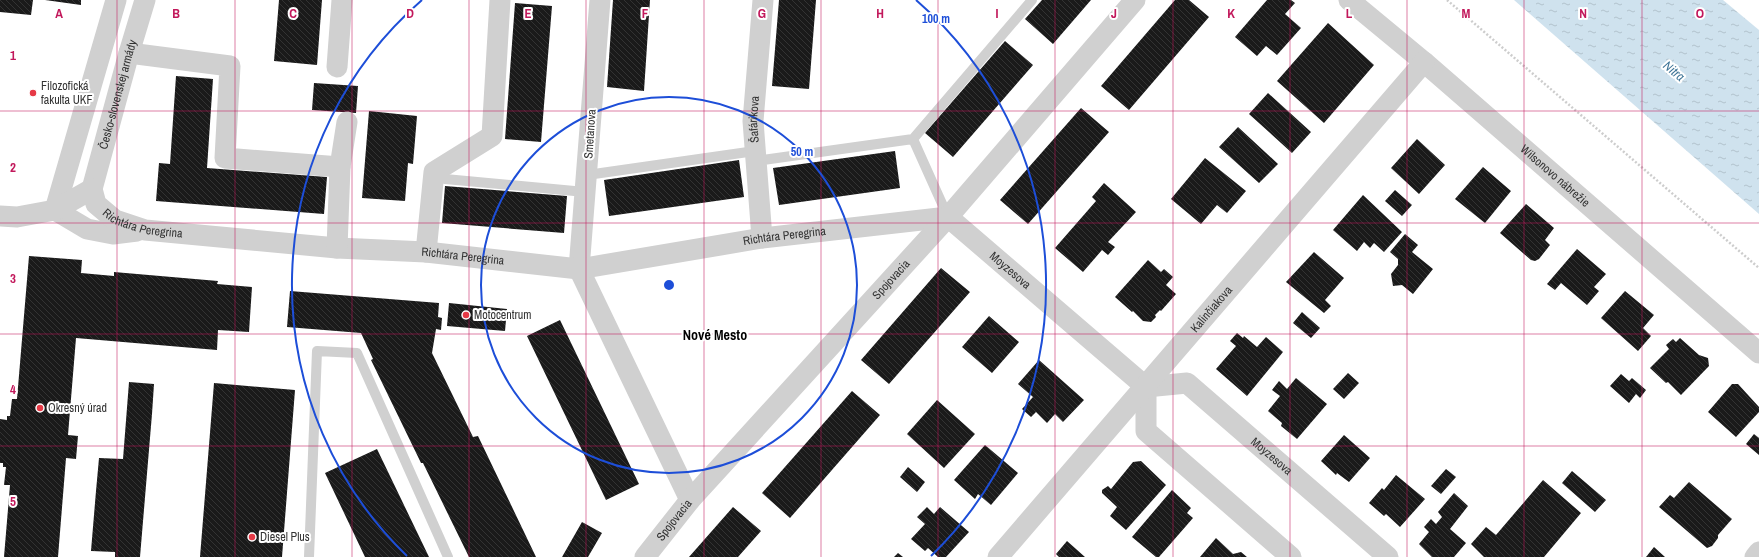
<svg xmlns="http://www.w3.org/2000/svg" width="1759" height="557" font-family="'Archivo Narrow',sans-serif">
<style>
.water{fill:url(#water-ripples)}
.building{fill:url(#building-back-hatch)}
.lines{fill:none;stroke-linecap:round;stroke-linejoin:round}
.path{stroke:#cdcdcd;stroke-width:2.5;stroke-dasharray:2 2;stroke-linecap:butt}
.lane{stroke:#d0d0d0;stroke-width:10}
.street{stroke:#d0d0d0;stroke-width:21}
.grid{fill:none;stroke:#c2185b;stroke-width:1;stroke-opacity:0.55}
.ring{fill:none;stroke:#1d4ed8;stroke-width:2}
.poi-dot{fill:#e63946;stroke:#fff;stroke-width:1.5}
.labels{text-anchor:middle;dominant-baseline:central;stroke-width:4;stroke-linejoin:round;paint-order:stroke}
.poi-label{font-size:12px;fill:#333;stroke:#fff;text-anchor:start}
.street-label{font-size:12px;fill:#333;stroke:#fff}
.water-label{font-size:13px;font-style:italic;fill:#3f7597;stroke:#fff}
.quarter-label{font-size:14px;font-weight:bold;fill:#000;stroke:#fff}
.grid-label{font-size:13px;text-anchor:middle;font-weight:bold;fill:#c2185b;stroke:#fff;stroke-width:4;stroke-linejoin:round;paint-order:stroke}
.centre{fill:#1d4ed8;stroke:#fff;stroke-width:2}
.ring-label{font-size:12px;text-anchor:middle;font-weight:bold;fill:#1d4ed8;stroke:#fff;stroke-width:4;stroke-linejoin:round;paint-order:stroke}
</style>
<defs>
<pattern id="water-ripples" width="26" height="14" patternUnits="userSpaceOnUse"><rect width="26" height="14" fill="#cfe2ee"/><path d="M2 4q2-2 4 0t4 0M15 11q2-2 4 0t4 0" fill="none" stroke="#b2c2cd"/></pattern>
<pattern id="building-back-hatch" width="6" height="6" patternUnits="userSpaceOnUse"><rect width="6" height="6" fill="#1a1a1a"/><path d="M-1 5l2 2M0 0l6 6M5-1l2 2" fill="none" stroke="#333"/></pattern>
</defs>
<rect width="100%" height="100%" fill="#fff"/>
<!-- water -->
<path class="water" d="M1514 0H1723L1759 30V214Z"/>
<!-- building -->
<path class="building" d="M0 0H33L31 15 0 12Z
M45 0H81V5Z
M279 0H322L317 65 274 61Z
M613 0H650L644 91 607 87Z
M779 0H816L809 89 772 86Z
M1042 0H1091L1053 44 1025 19Z
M1175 0H1189L1209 17 1129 110 1101 86Z
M1267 0H1291L1295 3 1285 14 1301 28 1277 55 1266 46 1257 56 1235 37Z
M515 3 552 6 541 142 505 139Z
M1328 23 1374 65 1324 123 1277 81Z
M1005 41 1033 65 953 157 925 133Z
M176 76 213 79 207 168 327 177 324 214 156 201 159 163 170 164Z
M314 83 358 86 356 113 312 110Z
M1268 93 1311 132 1292 153 1249 114Z
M1081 108 1109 132 1028 224 1000 200Z
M369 111 417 116 413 164 408 163 405 201 362 198Z
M1238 127 1278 164 1259 183 1219 147Z
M1417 139 1445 165 1419 194 1391 168Z
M895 151 900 188 779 205 773 168Z
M1205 158 1246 191 1227 213 1217 205 1201 224 1171 199Z
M739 160 744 197 609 216 604 180Z
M1483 167 1511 191 1485 223 1455 199Z
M1104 183 1136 212 1108 242 1115 247 1108 255 1102 250 1083 272 1055 248 1096 201 1092 197Z
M445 186 567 196 564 233 442 223Z
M1395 190 1412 205 1402 216 1385 201Z
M1363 195 1402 232 1384 252 1374 243 1370 248 1364 242 1357 251 1333 230Z
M1526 204 1554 228 1545 240 1550 245 1539 259 1535 261 1531 260 1500 233Z
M1405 234 1418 245 1412 252 1433 269 1413 294 1402 285 1393 286 1391 274 1398 265V259L1390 252Z
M1577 249 1606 274 1594 287 1599 291 1587 305 1561 283 1555 290 1547 284Z
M1314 252 1344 278 1325 300 1331 306 1324 313 1286 282Z
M29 256 82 260 81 273 114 276V272L218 281 217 284 252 287 249 332 218 330 217 350 76 338 68 435 78 436 76 459 66 458 58 557H4L10 485H4L6 467H3V463H0V419L7 420V416H10L12 399H17Z
M1148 260 1161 272 1164 269 1173 277 1166 285 1176 294 1161 311 1160 310 1155 315 1156 317 1151 322 1143 321 1133 311 1132 312 1115 297Z
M941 268 970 292 889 384 861 360Z
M290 291 439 303 438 317 442 318 441 330 436 329 432 353 473 437 478 436 536 557H469L423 463H421L371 360 373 359 361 333 287 327Z
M1625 291 1654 315 1643 328 1651 336 1638 351 1601 318Z
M449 303 507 309 505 331 447 326Z
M1302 312 1320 328 1311 338 1293 323Z
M989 316 1019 342 992 373 962 347Z
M560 320 639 484 606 500 527 336Z
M1237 333 1243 338 1244 336 1257 347 1266 337 1283 352 1247 396 1216 369 1236 346 1230 341Z
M1680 338 1699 355 1708 358 1709 366 1681 395 1668 382 1666 383 1650 368 1669 349 1666 345 1673 339 1676 342Z
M1039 360 1084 400 1063 422 1055 414 1047 423 1036 412 1031 417 1022 409 1033 397 1018 384Z
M1348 373 1359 383 1344 399 1333 389Z
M1621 374 1629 381 1632 378 1646 390 1640 398 1636 394 1629 403 1610 386Z
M1296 378 1327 404 1297 439 1281 426 1282 423 1268 411 1280 396 1272 390 1279 381 1287 389Z
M129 382 154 384 152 414 140 557H115V552L91 551 96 491 99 458 123 459Z
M214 383 295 390 282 557H200Z
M1732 384H1738L1759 407V412L1736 437 1708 412Z
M852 391 880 415 790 518 762 493Z
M937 400 975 434 944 468 907 434Z
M1754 434 1759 438V455L1746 444Z
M1344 435 1370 458 1349 482 1337 473 1336 475 1321 461Z
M985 445 1018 473 991 505 978 494 975 499 954 480Z
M377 449 429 557H365L325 473Z
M1141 461 1166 485 1126 530 1110 516 1117 507 1102 493V490L1108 486 1111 489 1133 462Z
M908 467 925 482 917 492 900 477Z
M1446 469 1456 477 1441 494 1431 486Z
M1572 471 1606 500 1595 512 1562 483Z
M1396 475 1425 499 1400 527 1386 514 1384 516 1369 503 1382 488 1384 490Z
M1543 480 1581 513 1544 557H1484L1471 544 1486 527 1496 535Z
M1689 482 1732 519 1718 535V538L1712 546 1707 548 1659 507 1670 495 1674 498Z
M1172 490 1191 508 1187 513 1193 518 1159 557H1156L1132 537Z
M1454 493 1468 506 1450 529 1466 543 1454 557H1432L1419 544 1429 532 1424 527 1431 519 1436 524 1442 517 1438 512Z
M733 507 761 531 738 557H689Z
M927 507 934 514 940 507 969 532 946 557H938L928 548 925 551 911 539 925 524 917 517Z
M582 522 602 533 588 557H562Z
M1216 538 1233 554 1241 552 1247 557H1200Z
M1067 541 1085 557H1059L1056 554Z
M1654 547 1665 557H1646Z
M898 553 903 557H894Z"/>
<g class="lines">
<!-- path -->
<path class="path" d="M1447 0 1759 268"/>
<!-- lane -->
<path class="lane" d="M913 139 1032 0
M756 161 913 139 948 217
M587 175 755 151
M445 179 585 192
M309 557 317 351 357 353 448 557"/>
<!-- street -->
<g class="street">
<path d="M116 0 55 210 87 229 113 234 137 231"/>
<path d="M600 0 579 269 690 500"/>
<path id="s1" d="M1349 0 1424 62 1759 353"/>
<path d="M129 53 230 66 225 158 340 167"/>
<path d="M337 67 342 0"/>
<path id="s2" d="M92 189 96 204 115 220 145 230 337 248 426 252 579 269 762 238 948 217"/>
<path id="s3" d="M92 189 129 53 145 0"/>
<path d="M0 216 17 217 55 210 92 189"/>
<path id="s4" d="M948 217 1146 387 1187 383 1388 557"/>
<path id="s5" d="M762 238 753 121 763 0"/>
<path d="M337 248 340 167 347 122"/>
<path d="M426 252 434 172 492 136 500 0"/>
<path d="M1146 387V431L1291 557"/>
<path id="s6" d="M645 557 690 500 948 217 1135 0"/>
<path id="s7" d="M998 557 1424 62"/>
<path d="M1755 557 1759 552"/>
</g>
</g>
<!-- grid -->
<path class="grid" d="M117 0V557M235 0V557M352 0V557M469 0V557M586 0V557M704 0V557M821 0V557M938 0V557M1055 0V557M1173 0V557M1290 0V557M1407 0V557M1524 0V557M1642 0V557M0 111H1759M0 223H1759M0 334H1759M0 446H1759"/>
<!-- distance rings -->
<g class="ring">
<circle cx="669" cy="285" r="188"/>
<path d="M407 556A377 377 0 0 1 422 0M916 0A377 377 0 0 1 931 556"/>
</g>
<!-- markers -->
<g class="poi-dot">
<circle cx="33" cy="93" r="4"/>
<circle cx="466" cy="315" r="4"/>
<circle cx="40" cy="408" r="4"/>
<circle cx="252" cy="537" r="4"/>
</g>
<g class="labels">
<!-- poi labels -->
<g class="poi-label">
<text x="41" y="86">Filozofická<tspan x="41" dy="14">fakulta UKF</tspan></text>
<text x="474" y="315">Motocentrum</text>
<text x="48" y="408">Okresný úrad</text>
<text x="260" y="537">Diesel Plus</text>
</g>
<!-- street labels -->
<g class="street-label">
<text stroke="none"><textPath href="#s3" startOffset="98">Česko-slovenskej armády</textPath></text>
<text stroke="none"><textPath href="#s5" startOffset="119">Šafárikova</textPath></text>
<text transform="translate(590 134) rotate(-86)">Smetanova</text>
<text stroke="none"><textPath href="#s1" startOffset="271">Wilsonovo nábrežie</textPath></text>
<text stroke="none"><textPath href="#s2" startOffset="68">Richtára Peregrina</textPath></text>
<text stroke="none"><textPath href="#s2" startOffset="716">Richtára Peregrina</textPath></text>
<text stroke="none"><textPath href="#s2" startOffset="391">Richtára Peregrina</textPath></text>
<text stroke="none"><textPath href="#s4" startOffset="82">Moyzesova</textPath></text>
<text stroke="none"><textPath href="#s6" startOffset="371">Spojovacia</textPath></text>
<text stroke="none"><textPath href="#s7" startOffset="327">Kalinčiakova</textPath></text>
<text stroke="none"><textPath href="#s4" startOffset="414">Moyzesova</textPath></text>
<text stroke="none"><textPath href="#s6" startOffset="47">Spojovacia</textPath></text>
</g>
<!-- water labels -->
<g class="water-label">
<text transform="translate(1674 71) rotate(40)">Nitra</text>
</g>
<!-- quarter labels -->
<g class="quarter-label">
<text x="715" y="335">Nové Mesto</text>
</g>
</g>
<g class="grid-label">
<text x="59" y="18">A</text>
<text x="176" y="18">B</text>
<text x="293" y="18">C</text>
<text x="410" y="18">D</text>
<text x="528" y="18">E</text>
<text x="645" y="18">F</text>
<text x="762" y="18">G</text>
<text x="880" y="18">H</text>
<text x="997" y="18">I</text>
<text x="1114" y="18">J</text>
<text x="1231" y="18">K</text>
<text x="1349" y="18">L</text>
<text x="1466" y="18">M</text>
<text x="1583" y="18">N</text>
<text x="1700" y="18">O</text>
<text x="13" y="60">1</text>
<text x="13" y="172">2</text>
<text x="13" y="283">3</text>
<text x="13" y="394">4</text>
<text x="13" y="506">5</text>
</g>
<circle cx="669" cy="285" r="6" class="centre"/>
<g class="ring-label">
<text x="936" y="23">100 m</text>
<text x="802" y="156">50 m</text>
</g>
</svg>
